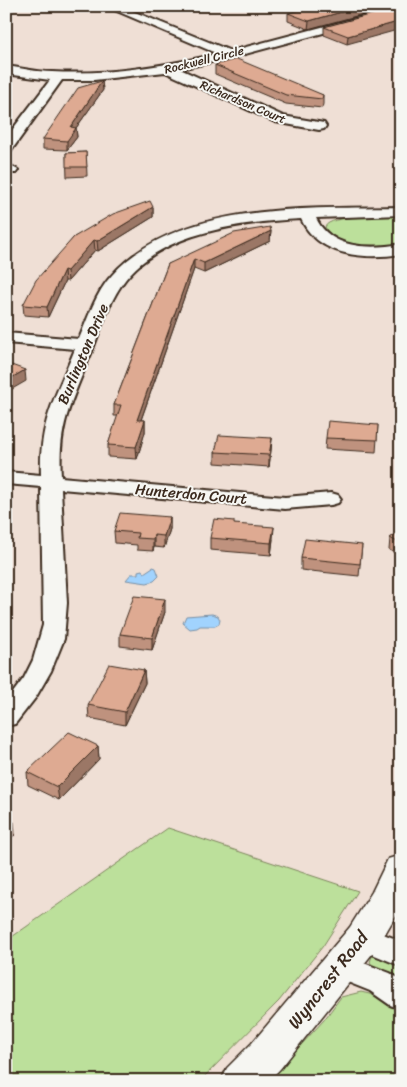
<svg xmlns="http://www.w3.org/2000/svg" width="407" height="1087" font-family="Sriracha,sans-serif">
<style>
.green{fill:#bce09b;stroke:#7c855c}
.water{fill:#a1d3fe;stroke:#788fa4}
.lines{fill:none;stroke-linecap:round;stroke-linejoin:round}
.minor-casing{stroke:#3b2a1e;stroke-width:4}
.tertiary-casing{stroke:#3b2a1e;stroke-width:3}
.minor{fill:#f6f6f2;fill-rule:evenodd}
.tertiary{fill:#f6f6f2;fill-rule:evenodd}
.wall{fill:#bf927e;stroke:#3b2a1e}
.shaded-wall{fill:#9b7766;stroke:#3b2a1e}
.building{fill:#deaa92;stroke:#3b2a1e}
.labels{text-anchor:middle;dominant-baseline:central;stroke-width:4;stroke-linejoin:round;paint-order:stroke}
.far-street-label{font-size:12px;fill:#3b2a1e;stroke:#f6f6f2}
.street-label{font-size:15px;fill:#3b2a1e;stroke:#f6f6f2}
.near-street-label{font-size:18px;fill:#3b2a1e;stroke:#f6f6f2}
</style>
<rect width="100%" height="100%" fill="#efdfd5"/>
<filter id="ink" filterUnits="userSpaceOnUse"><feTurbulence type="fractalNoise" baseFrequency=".02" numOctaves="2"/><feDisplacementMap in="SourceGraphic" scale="10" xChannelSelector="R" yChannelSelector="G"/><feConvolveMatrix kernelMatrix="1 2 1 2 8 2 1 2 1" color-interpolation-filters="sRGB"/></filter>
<g filter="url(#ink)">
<!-- green -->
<path class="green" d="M401 216V245C378 248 337 251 325 227 330 214 386 217 401 216Z
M168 828 358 891 323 946 279 1001 200 1081H6V941Z
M372 956 385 958 401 967V980L372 965 370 962Z
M361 992 382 997 401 1012V1081H268L324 1020 341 997Z"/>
<!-- water -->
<path class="water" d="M153 567 156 568 159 576 154 581 147 583 126 580 131 574H138V571L142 570 144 573Z
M212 614 218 616 220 620 219 624 215 626H200L197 628 190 629 183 623 186 616Z"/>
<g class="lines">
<defs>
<path id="minor" d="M105 6H120L231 51 371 14 386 6H400L379 18 230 58 180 69 283 116 324 123 326 126 324 129 319 130 275 122 165 72 94 80H62L11 151 6 152V138L50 80 6 74V66C21 68 37 72 52 72 108 75 163 66 218 54Z
M6 163 18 170 16 173H6Z
M401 207V215L316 218C331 250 371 249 401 244V254C364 260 318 256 301 219 243 222 158 232 122 284 106 307 99 336 88 361 70 405 58 427 61 477L285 497 331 493 338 495 341 499 338 503 331 505 285 509 61 489 67 603 64 639 51 671 36 697 15 724 6 726V702L24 678 33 660 43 625 41 487 6 484V472L41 475C39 422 56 396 75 349L6 343V333L79 339C88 318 96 292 112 275 178 201 310 209 401 207Z
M363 926 401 941V966L353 946 349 938 353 930Z
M340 954 390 973 401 980V1009L390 1005 370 991 330 975 325 966 330 957Z"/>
<path id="tertiary" d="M401 855V907L399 910 376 949 280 1069 268 1081H221L227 1068 252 1043 350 927 372 892 388 859Z"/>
</defs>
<!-- minor casing -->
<use href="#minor" class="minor-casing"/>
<!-- tertiary casing -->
<use href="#tertiary" class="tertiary-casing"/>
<!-- minor -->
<use href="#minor" class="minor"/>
<!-- tertiary -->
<use href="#tertiary" class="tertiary"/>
</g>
<!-- wall -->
<path class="wall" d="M371 12 308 29 288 21V13Z
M380 12 347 44 324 35V27Z
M215 65 323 95V104L322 108 286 104 215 74Z
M102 81 103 90 76 128 77 137 67 150 43 149V139Z
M86 152 87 176 67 177 66 153Z
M153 207V217L98 251 95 250 68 281H65L48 317 24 315 23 305 74 237Z
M271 231 270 241 204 273 194 269 141 420H145V432L137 459 108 457V445L118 416H114V405L168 264Z
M378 425 376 452 325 449 326 438Z
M272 438 271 450 269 467 215 463V452Z
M170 517V529L164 548 154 547 153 551 137 550V545L115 543 114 531Z
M234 524 273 539 271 555 210 550V538Z
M401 531V556L389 550 390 538Z
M362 545 359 576 301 570V558Z
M165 612 152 650 120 646V634Z
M144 670 145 683 125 725 89 718 88 705Z
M98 746 99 759 59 800 28 785 27 772Z"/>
<!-- shaded-wall -->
<path class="shaded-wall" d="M363 6H371V12L308 29 309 21Z
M401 21V29L347 44 348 36Z
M102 81 103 90 76 128 77 137 67 150V141L71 127Z
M11 88V96L6 102V93Z
M153 207V217L98 251 97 241Z
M271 231 270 241 204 273V263Z
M94 240 95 250 68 281 67 271Z
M194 259V269L137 431V420Z
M64 270 65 281 48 317 47 307Z
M25 370 26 381 7 392 6 381Z
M145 420V432L137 459 136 447Z
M272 438 271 450 269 467V455Z
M170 517V529L164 548V536Z
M274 527 273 539 271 555V543Z
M154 535V547L153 551V539Z
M165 599V612L152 650V638Z
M144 670 145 683 125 725V712Z
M98 746 99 759 59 800 57 787Z
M14 822 15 835 6 841V827Z"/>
<!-- building -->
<path class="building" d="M315 6H363L309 21 288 13Z
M385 9 401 15V21L348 36 324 27 380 12Z
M237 59 323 95 322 99 286 95 215 65Z
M6 77H8L11 88 6 93Z
M102 81 71 127 76 128 67 141 43 139 78 88Z
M86 152 87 167H66V153Z
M150 201 153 207 97 241 94 240 67 271 64 270 47 307 23 305 36 280 74 237 113 214Z
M270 227 271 231 204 263 194 259 137 420H145L136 447 108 445 121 405H114L168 264 234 233Z
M6 363 25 370 6 381Z
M328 421 378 425 377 440 326 438Z
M219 435 272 438 269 455 215 452Z
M120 513 170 517 164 536 154 535 153 539 137 538 138 533 114 531Z
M214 519 234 521V524L274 527 271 543 210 538Z
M401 531V544L390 538Z
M305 539 362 545 360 564 301 558Z
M134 596 165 599 152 638 120 634Z
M109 664 144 670 125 712 88 705Z
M69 732 98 746 57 787 27 772Z
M6 815 14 822 6 827Z"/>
</g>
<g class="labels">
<!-- far-street labels -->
<g class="far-street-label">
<text transform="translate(204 60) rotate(-14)">Rockwell Circle</text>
<text transform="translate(243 102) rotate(23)">Richardson Court</text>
</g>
<!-- street labels -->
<g class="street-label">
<text transform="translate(83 354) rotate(-67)">Burlington Drive</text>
<text transform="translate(191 494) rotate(5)">Hunterdon Court</text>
</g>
<!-- near-street labels -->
<g class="near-street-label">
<text transform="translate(328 980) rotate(-52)">Wyncrest Road</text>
</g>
</g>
<!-- margin -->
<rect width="407" height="1087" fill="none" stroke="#f6f6f2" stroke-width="25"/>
<rect x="12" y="12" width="382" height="1062" fill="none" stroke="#3b2a1e" stroke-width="2" filter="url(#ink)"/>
</svg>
